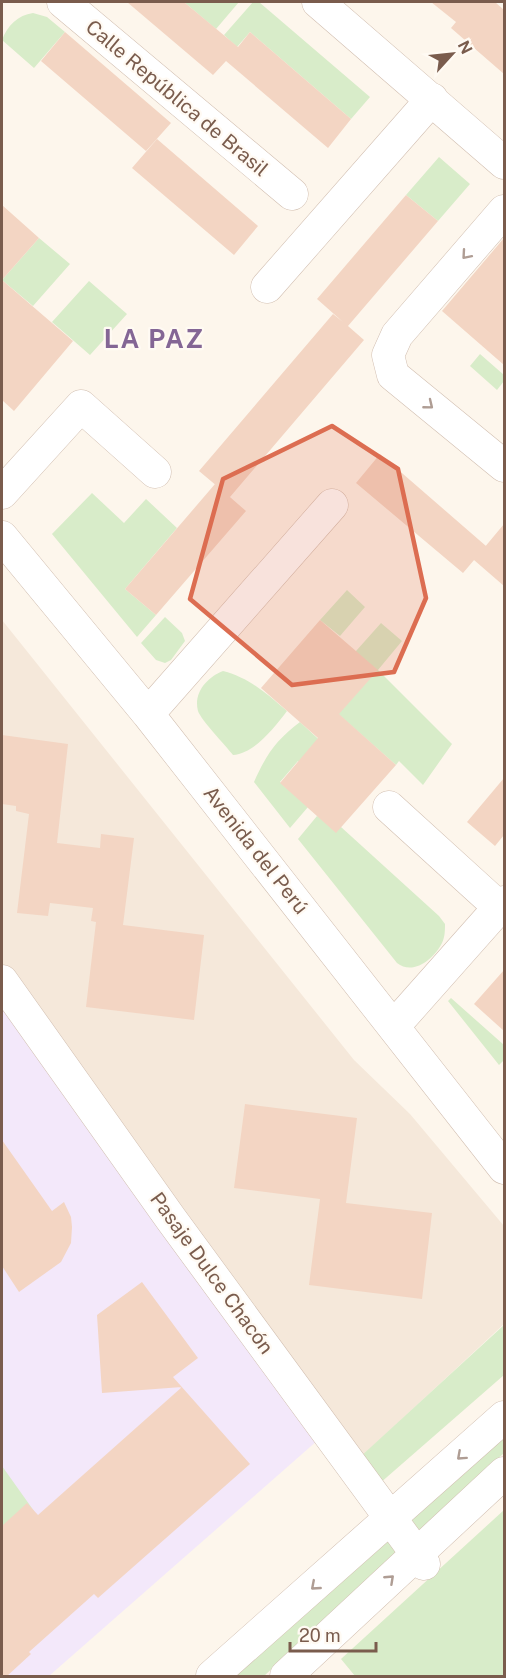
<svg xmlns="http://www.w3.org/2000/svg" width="506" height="1678" font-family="'Public Sans',sans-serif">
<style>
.residential{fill:#f5e8da}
.education{fill:#f3e8fa}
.green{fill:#d8ecc9}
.building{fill:#f3d5c3}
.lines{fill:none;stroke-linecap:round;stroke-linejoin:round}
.minor-casing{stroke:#d1beb0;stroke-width:33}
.minor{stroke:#fff;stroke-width:32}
.oneway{stroke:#af9d94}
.marked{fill:#dc6d51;fill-opacity:0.2;stroke:#dc6d51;stroke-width:4.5;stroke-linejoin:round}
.labels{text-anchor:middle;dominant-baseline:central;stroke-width:4.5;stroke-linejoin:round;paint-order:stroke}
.street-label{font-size:20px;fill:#7a5c4d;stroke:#fffaf3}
.district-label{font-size:26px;font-weight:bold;letter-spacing:1.5px;fill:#846695;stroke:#fffaf3}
</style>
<rect width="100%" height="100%" fill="#fdf6ec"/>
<!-- residential -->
<path class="residential" d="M2 620 354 1060 410 1114 504 1226V1324L360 1458 2 963Z"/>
<!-- education -->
<path class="education" d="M2 999 318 1440 49 1676H2Z"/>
<!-- green -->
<path class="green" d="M184 2H239L216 29Z
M253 2H259L370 97 351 119 250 32 237 47 224 35Z
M33 13 47 17 65 32 34 68 2 40C7 26 18 15 33 13Z
M439 157 470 184 438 221 406 195Z
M39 238 70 264 33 306 2 280Z
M89 281 127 314 90 355 52 322Z
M480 354 504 375V381L497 390 470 366Z
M92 493 124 523 146 499 177 528 125 589 156 615 137 637 52 534Z
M347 590 365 607 340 636 320 620Z
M165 617 182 633 185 641 171 660 165 663 156 660 141 643Z
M381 623 402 641 378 670 452 744 423 785 399 761 396 765 328 705 356 651Z
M223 671C250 678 267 694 287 711 274 728 255 753 233 755 226 746 201 720 198 711 193 692 208 677 223 671Z
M300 722 328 748 309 770 298 761 280 782 308 807 290 828 254 782C266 755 276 740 300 722Z
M317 816 341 827 439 916 445 924C445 930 445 937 442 943 434 959 413 976 397 963L298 839Z
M2 963 359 1458 504 1325V1375L379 1484 2 999Z
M451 998 504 1045V1060L499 1065 448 1001Z
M504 1432V1453L264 1676H227Z
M2 1466 34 1511 2 1534Z
M504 1510V1676H355L341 1659Z"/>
<!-- building -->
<path class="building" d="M127 2H184L238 47 250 32 351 119 328 148 226 61 213 75Z
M431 2H495L504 10V74L451 28 456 22Z
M65 32 171 123 146 151 41 61Z
M157 139 258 226 234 255 132 168Z
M406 195 438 221 348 326 364 340 230 497 199 471 333 314 343 322 317 299Z
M2 205 39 238 2 280 73 341 14 411 2 400Z
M504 238V365L442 311Z
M380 454 486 546 463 573 356 483Z
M215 484 246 511 156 615 125 589Z
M504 524V586L474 560Z
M320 620 378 670 339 714 396 765 336 833 280 783 318 738 261 688Z
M2 735 68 744 57 843 100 848 101 834 134 838 123 925 204 935 194 1020 86 1007 96 922 91 921 93 908 50 903 48 916 17 913 29 814 16 811V806L2 804Z
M504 778V835L495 846 467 822Z
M504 970V1031L474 1004Z
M245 1104 357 1118 346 1203 432 1213 422 1299 309 1285 320 1199 234 1188Z
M2 1140 52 1211 64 1202 71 1217 72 1227 71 1243 61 1262 19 1292 2 1266Z
M142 1282 198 1358 173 1377 250 1464 98 1598 94 1594 29 1652 31 1654 6 1677H2V1526L27 1503 38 1515 182 1387 102 1393 97 1315Z"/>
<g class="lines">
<defs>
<path id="minor" d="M63 2 292 194
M318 2 504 163
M504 211 397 335 388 355 393 375 504 466
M267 287 432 99
M2 493 81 406 155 472
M2 537 148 714 504 1168
M148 714 332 505
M389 807 500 908
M2 981 171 1219 424 1564
M394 1026 504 902
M212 1676 504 1417
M286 1676 504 1473"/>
</defs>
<!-- minor casing -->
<use href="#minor" class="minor-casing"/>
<!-- minor -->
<use href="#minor" class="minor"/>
</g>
<!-- one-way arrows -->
<defs><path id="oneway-chevron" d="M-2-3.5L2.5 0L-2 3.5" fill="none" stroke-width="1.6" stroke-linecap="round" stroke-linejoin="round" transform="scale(1.5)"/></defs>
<g class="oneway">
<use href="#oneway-chevron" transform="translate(466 255) rotate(131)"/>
<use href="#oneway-chevron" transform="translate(429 405) rotate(39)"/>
<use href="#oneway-chevron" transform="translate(461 1456) rotate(138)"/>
<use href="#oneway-chevron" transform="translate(390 1579) rotate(-43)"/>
<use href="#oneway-chevron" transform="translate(315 1586) rotate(139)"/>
</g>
<!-- marked area -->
<path class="marked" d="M332 426 398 469 426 598 394 672 292 685 190 599 223 479Z"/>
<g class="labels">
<!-- street labels -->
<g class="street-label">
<text transform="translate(177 98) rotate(40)">Calle República de Brasil</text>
<text transform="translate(256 850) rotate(52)">Avenida del Perú</text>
<text transform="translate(212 1273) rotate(54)">Pasaje Dulce Chacón</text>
</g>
<!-- district labels -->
<g class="district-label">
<text x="154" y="338">LA PAZ</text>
</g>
</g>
<!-- border -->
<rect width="506" height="1678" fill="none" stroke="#7a5c4d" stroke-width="6"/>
<!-- north arrow -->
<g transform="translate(452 54) rotate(63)" stroke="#fffaf3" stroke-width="4.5" paint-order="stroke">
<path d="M0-4.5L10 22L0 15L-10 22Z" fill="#7a5c4d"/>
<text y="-9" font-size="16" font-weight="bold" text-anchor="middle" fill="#7a5c4d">N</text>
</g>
<!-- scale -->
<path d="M290 1642v9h86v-9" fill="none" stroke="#7a5c4d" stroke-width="3"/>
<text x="299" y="1642" font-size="18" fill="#7a5c4d" stroke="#fffaf3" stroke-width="4.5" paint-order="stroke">20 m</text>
</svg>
